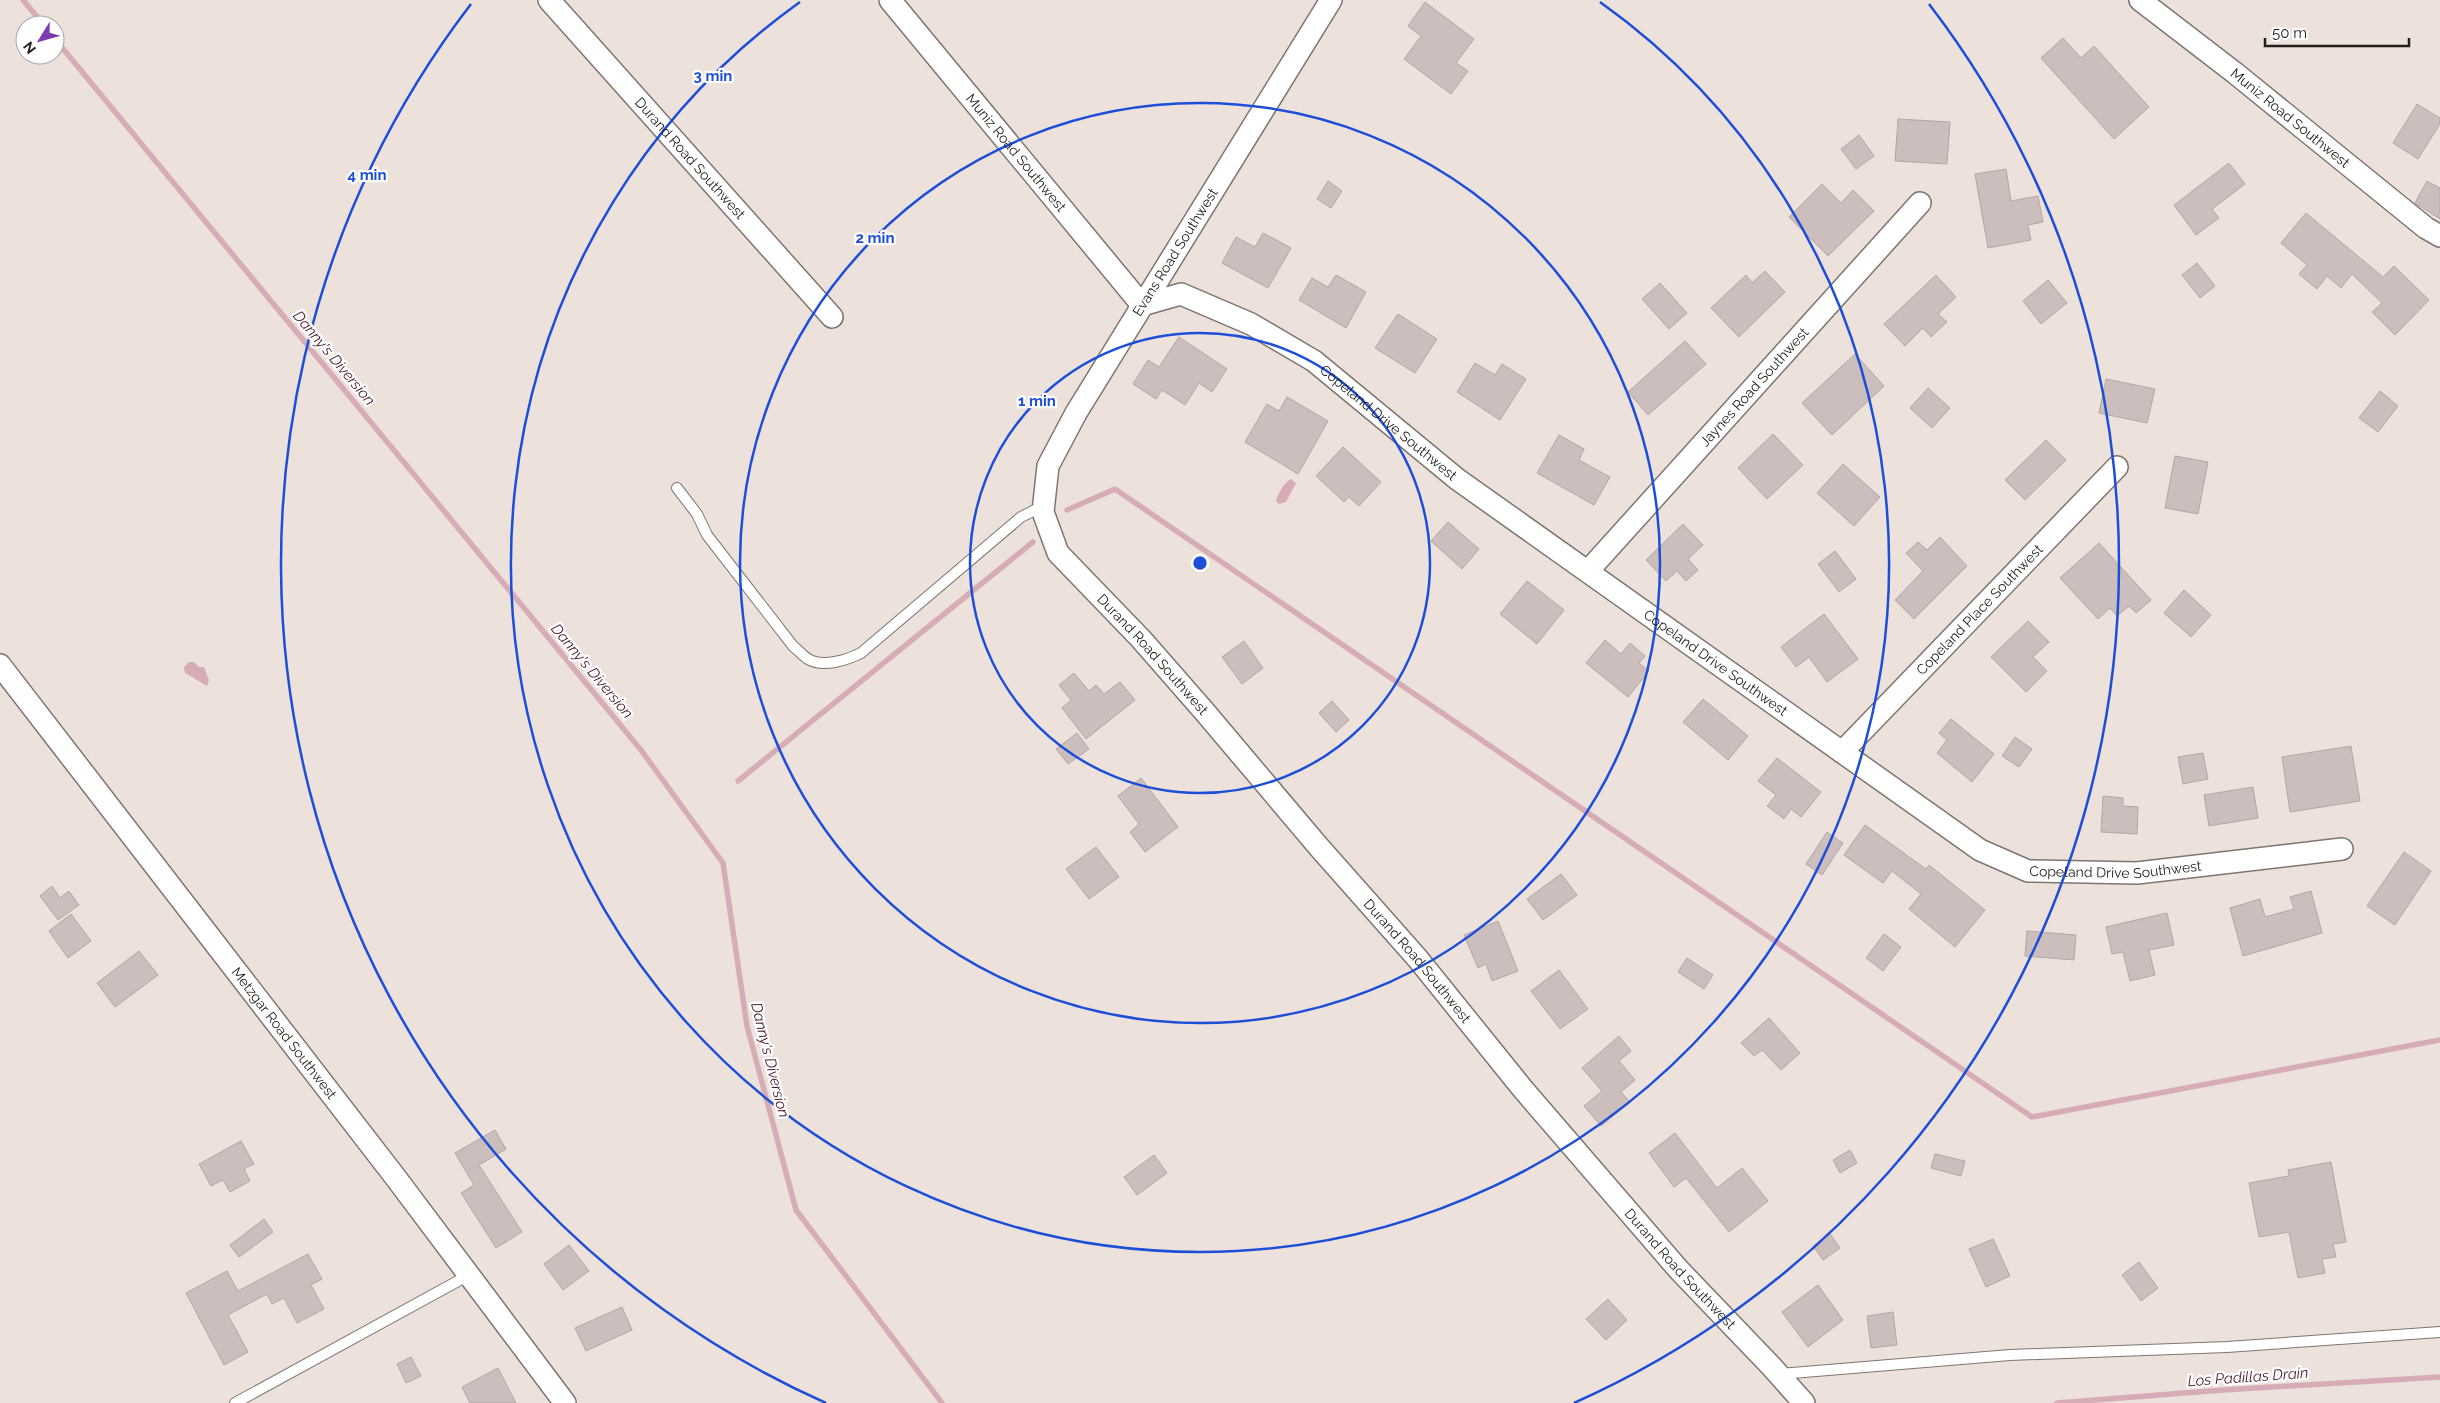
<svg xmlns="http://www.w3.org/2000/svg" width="2440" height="1403" font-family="Raleway,sans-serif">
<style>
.water{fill:#d6adb6}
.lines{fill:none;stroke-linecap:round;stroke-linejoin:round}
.stream{stroke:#d6adb6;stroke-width:5.5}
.building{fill:#cbbebd;stroke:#b3a7a6}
.lane-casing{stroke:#7f7570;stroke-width:12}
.street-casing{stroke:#7f7570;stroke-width:24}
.lane{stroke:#fff;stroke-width:10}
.street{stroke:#fff;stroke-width:21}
.ring{fill:none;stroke:#1d4ed8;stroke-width:2.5}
.labels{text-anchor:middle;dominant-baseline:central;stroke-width:4.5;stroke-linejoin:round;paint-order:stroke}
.street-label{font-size:14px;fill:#211d1c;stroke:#fff}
.water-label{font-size:15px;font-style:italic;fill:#4e1b2a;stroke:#fff}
.centre{fill:#1d4ed8;stroke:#fff;stroke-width:2.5}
.ring-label{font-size:15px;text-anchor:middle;font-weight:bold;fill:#1d4ed8;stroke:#fff;stroke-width:4.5;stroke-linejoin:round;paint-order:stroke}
</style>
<rect width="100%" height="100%" fill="#ede1dc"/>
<!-- water -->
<path class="water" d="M1291 479 1296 483 1286 502 1279 504 1276 501C1278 494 1284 482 1291 479Z
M189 662H194L199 667H204L209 680 207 686 185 673 184 667Z"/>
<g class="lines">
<!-- stream -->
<path class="stream" d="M23 0 44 25
M55 39 641 750 723 863 747 1026 796 1210 942 1403
M1067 510 1115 489 2032 1117 2440 1040
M738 781 1033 542
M2057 1403 2223 1390 2440 1377"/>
</g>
<!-- building -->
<path class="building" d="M1425 2 1474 39 1456 63 1468 71 1451 94 1404 59 1421 36 1408 26Z
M2063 38 2081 58 2094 46 2149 107 2114 139 2041 58Z
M2417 104 2440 118V124L2418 159 2393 143Z
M1898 119 1950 122 1947 164 1895 161Z
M1859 135 1874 156 1856 169 1841 149Z
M2229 163 2245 184 2212 209 2219 218 2196 235 2174 205Z
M2006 169 2011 201 2038 196 2043 222 2028 225 2031 240 1988 248 1975 174Z
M1328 181 1342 191 1331 208 1317 199Z
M2427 181 2440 188V219L2415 203Z
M1822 184 1841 203 1853 190 1874 211 1828 256 1789 217Z
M2306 213 2383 277 2394 266 2429 300 2395 335 2372 312 2382 303 2352 274 2341 288 2327 276 2317 289 2299 274 2307 265 2281 243Z
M1263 233 1291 248 1268 288 1222 263 1236 237 1255 247Z
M2197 263 2215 286 2200 298 2182 275Z
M1765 271 1785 292 1739 337 1711 308 1746 275 1752 283Z
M1336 275 1366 292 1346 328 1299 300 1312 278 1328 287Z
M1936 275 1956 297 1938 314 1947 322 1931 337 1923 328 1905 346 1884 324Z
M2048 280 2067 303 2041 324 2023 301Z
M1660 283 1687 313 1669 329 1642 299Z
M1398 314 1437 339 1415 373 1375 348Z
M1179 337 1227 369 1212 392 1199 383 1185 405 1162 390 1156 399 1133 384 1148 360 1159 367Z
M1685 341 1706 364 1648 415 1628 392Z
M1855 354 1884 386 1832 435 1802 403Z
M1475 363 1495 375 1502 364 1526 379 1500 420 1457 392Z
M2106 379 2155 389 2147 423 2099 413Z
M1928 388 1950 408 1932 428 1910 408Z
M2380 391 2398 406 2378 432 2359 418Z
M1287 397 1328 421 1298 474 1245 442 1267 404 1279 411Z
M1773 434 1803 465 1767 499 1738 468Z
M1559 435 1584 449 1579 460 1610 477 1594 505 1537 473Z
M2046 440 2066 460 2025 500 2005 480Z
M1343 447 1381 482 1359 506 1349 497 1344 502 1316 476Z
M2175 456 2208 462 2198 514 2165 508Z
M1843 464 1880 497 1854 526 1817 493Z
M1448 522 1479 549 1462 569 1431 541Z
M1683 524 1703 545 1688 559 1698 570 1686 581 1677 571 1666 581 1646 560Z
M1940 537 1967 566 1914 619 1895 600 1923 571 1906 553 1918 542 1927 550Z
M2099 543 2151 600 2136 613 2129 606 2117 616 2110 608 2098 619 2060 578Z
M1835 551 1856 579 1839 592 1818 564Z
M1527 581 1564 610 1537 644 1500 614Z
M2184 590 2211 615 2191 637 2164 613Z
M1824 614 1858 659 1827 682 1809 657 1796 667 1781 647Z
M2028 621 2049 642 2033 657 2047 671 2026 692 1991 657Z
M1605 640 1621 654 1630 643 1645 656 1639 663 1649 671 1628 697 1586 663Z
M1244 641 1263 668 1242 684 1222 657Z
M1074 673 1089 691 1096 685 1104 694 1120 682 1135 700 1086 739 1062 708 1071 700 1059 685Z
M1703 699 1748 736 1728 760 1683 722Z
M1332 701 1349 720 1336 732 1319 713Z
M1951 719 1994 754 1972 782 1937 753 1947 740 1939 733Z
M1077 733 1089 749 1068 764 1056 749Z
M2015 737 2032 749 2019 767 2002 756Z
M2351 746 2360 801 2290 812 2282 757Z
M2203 753 2208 779 2183 784 2178 757Z
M1777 758 1821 792 1801 817 1791 809 1784 819 1767 806 1776 795 1758 781Z
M1141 778 1178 827 1145 852 1130 832 1139 824 1118 796Z
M2253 787 2258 818 2209 826 2204 795Z
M2103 796 2123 798V806L2138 807 2137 834 2101 832Z
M1865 825 1926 869 1929 865 1985 910 1955 947 1909 909 1921 894 1892 871 1883 883 1844 855Z
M1827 832 1843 843 1822 875 1806 864Z
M1096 847 1119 877 1089 899 1066 869Z
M2404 852 2431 871 2395 925 2367 906Z
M1561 874 1577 895 1543 920 1527 899Z
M52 886 60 898 69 891 79 905 58 920 40 896Z
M2311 891 2322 933 2243 956 2230 908 2260 899 2265 917 2294 909 2290 897Z
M2167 913 2174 945 2149 950 2155 975 2130 981 2123 952 2112 954 2106 927Z
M71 914 91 941 68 958 49 931Z
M1498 921 1518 971 1492 981 1486 964 1478 968 1464 935Z
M2027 931 2076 935 2074 960 2025 956Z
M1884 934 1901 947 1883 971 1866 958Z
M139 951 158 975 115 1007 97 983Z
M1687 958 1713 975 1704 989 1678 972Z
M1559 970 1588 1009 1560 1029 1531 991Z
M1769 1018 1800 1053 1781 1070 1762 1050 1754 1056 1741 1043Z
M1619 1036 1631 1051 1619 1061 1635 1080 1621 1092 1630 1102 1601 1126 1584 1106 1602 1091 1582 1068Z
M495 1130 506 1149 479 1165 522 1232 496 1248 461 1193 474 1185 455 1153Z
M1675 1133 1717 1188 1742 1168 1768 1201 1729 1232 1686 1178 1674 1187 1649 1153Z
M241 1141 254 1164 244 1169 250 1181 230 1192 223 1180 211 1186 199 1164Z
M1850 1150 1857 1163 1840 1173 1833 1160Z
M1935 1154 1965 1161 1961 1176 1931 1168Z
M1154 1155 1167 1173 1137 1195 1124 1177Z
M2331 1162 2346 1242 2333 1244 2336 1257 2322 1259 2325 1273 2298 1278 2289 1232 2259 1237 2249 1183 2289 1176 2288 1170Z
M264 1219 273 1232 239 1257 230 1245Z
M1830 1234 1840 1248 1823 1260 1813 1246Z
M1993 1239 2010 1276 1986 1287 1969 1249Z
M569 1245 589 1271 563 1290 544 1264Z
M308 1254 322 1279 311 1285 324 1309 297 1323 284 1298 272 1304 267 1294 228 1315 248 1352 224 1365 186 1293 227 1271 238 1291Z
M2139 1262 2158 1288 2141 1301 2122 1275Z
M1818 1285 1843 1320 1808 1347 1782 1312Z
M1608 1299 1627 1320 1606 1340 1586 1319Z
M622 1307 632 1330 586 1351 575 1328Z
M1893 1312 1897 1345 1871 1348 1867 1316Z
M411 1357 421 1376 406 1383 397 1364Z
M498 1368 516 1403H470L462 1387Z"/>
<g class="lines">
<defs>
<path id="lane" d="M677 488 697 514 707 535 793 646C798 650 803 656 808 659 823 668 847 660 861 653L1021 517 1043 506
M1780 1374 2010 1355 2227 1347 2440 1332
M235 1403 469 1275"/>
<g id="street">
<path id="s1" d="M549 0 832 317"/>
<path id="s2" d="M890 0 1142 305 1181 294 1251 324 1314 361 1457 479 1980 850 2028 871 2137 873 2342 849"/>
<path id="s3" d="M1331 0 1076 413 1048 466 1043 512 1058 553 1141 639 1204 711 1318 846 1418 959 1522 1088 1679 1270 1771 1366 1804 1403"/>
<path id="s4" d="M2140 0 2235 73 2426 228 2440 236"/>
<path id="s5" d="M1588 571 1920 203"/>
<path id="s6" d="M0 665 396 1178 565 1403"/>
<path id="s7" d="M1842 752 2117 467"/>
</g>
</defs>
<!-- lane casing -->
<use href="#lane" class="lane-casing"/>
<!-- street casing -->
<use href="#street" class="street-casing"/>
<!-- lane -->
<use href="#lane" class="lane"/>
<!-- street -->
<use href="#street" class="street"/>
</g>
<!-- distance rings -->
<g class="ring">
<circle cx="1200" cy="563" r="230"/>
<circle cx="1200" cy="563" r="460"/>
<path d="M1600 2A689 689 0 1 1 800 2"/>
<path d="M826 1403A919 919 0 0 1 471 4M1929 4A919 919 0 0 1 1574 1403"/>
</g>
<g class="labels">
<!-- street labels -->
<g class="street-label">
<text stroke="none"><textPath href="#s4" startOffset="191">Muniz Road Southwest</textPath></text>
<text stroke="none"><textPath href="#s2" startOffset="198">Muniz Road Southwest</textPath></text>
<text stroke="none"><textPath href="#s1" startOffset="212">Durand Road Southwest</textPath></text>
<text transform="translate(1175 252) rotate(-58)">Evans Road Southwest</text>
<text stroke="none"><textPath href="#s5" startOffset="248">Jaynes Road Southwest</textPath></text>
<text stroke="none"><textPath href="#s2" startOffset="682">Copeland Drive Southwest</textPath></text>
<text stroke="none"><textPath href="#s7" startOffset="198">Copeland Place Southwest</textPath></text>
<text stroke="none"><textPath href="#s3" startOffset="774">Durand Road Southwest</textPath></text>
<text stroke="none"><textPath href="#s2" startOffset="1088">Copeland Drive Southwest</textPath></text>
<text stroke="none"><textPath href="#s2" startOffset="1552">Copeland Drive Southwest</textPath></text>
<text stroke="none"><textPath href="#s3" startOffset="1179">Durand Road Southwest</textPath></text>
<text stroke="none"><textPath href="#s6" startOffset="465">Metzgar Road Southwest</textPath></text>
<text stroke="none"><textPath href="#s3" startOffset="1584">Durand Road Southwest</textPath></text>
</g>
<!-- water labels -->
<g class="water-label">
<text transform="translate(334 358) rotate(50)">Danny's Diversion</text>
<text transform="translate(592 671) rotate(50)">Danny's Diversion</text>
<text transform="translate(770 1060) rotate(76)">Danny's Diversion</text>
<text transform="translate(2248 1377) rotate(-4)">Los Padillas Drain</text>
</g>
</g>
<circle cx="1200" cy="563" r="8" class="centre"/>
<g class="ring-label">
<text x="713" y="81">3 min</text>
<text x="367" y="180">4 min</text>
<text x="875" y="243">2 min</text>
<text x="1037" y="406">1 min</text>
</g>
<!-- north arrow -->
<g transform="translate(40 40) rotate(233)"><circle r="24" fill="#ffffff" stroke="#a6a5a4"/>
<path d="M0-4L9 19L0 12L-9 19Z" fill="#7e3cb0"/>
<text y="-8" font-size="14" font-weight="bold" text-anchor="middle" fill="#211d1c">N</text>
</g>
<!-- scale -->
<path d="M2265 38v8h144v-8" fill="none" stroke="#211d1c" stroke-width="2.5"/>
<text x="2272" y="38" font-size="15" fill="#211d1c" stroke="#ffffff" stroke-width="4" paint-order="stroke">50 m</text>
</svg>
